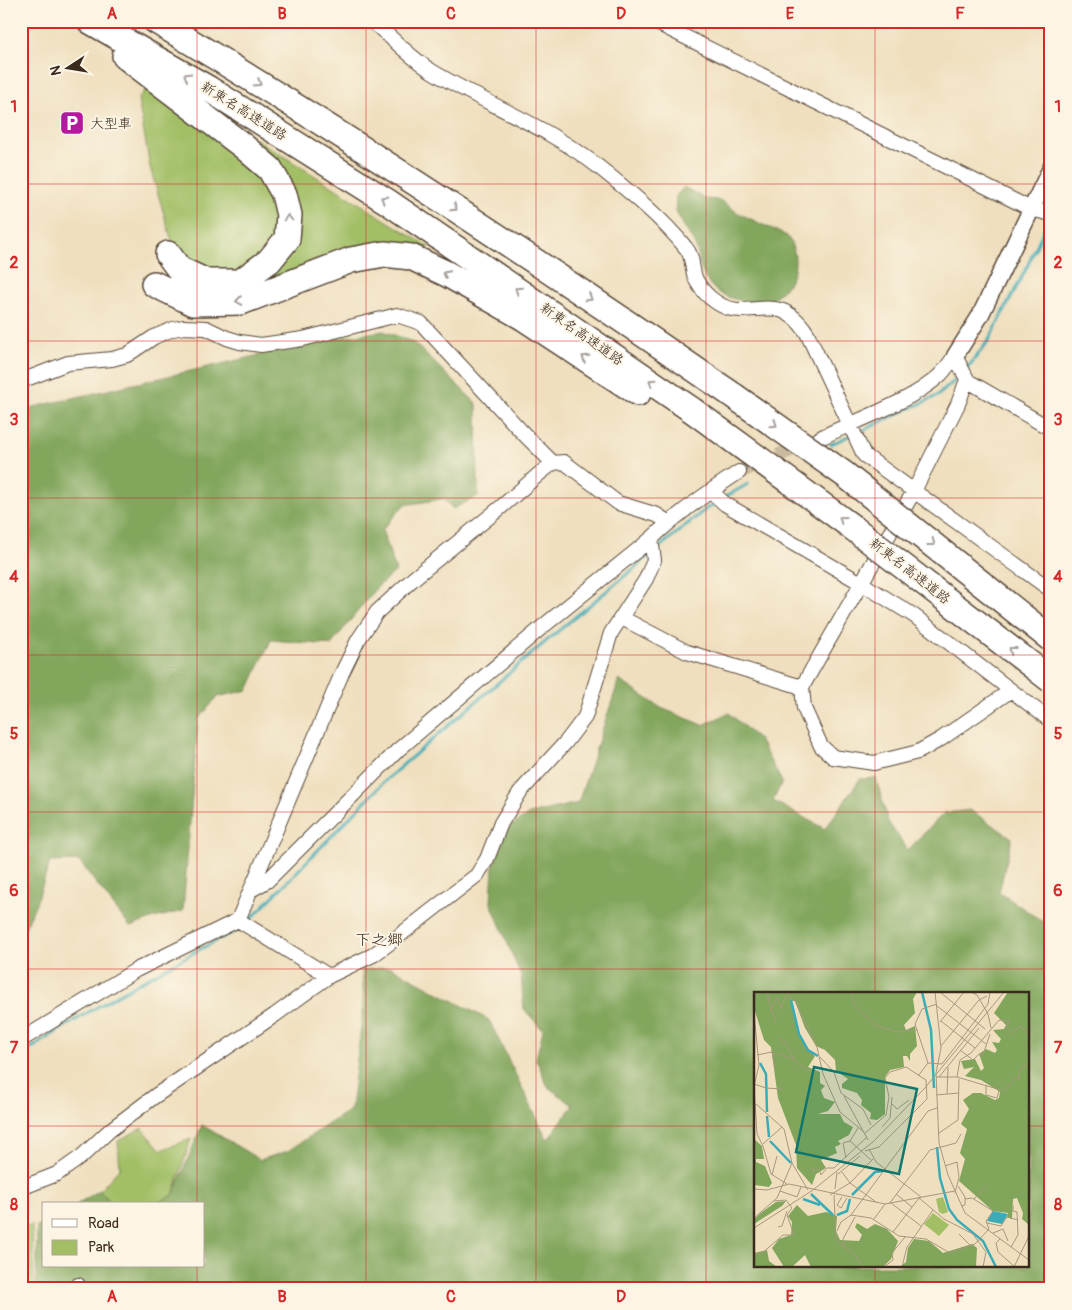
<svg xmlns="http://www.w3.org/2000/svg" width="1072" height="1310" font-family="Pangolin,'Klee One',sans-serif">
<style>
.green{fill:#a2bf66;stroke:#6e7442}
.forest{fill:#81a65b;stroke:#5e683c;fill-rule:evenodd}
.lines{fill:none;stroke-linecap:round;stroke-linejoin:round}
.stream{stroke:#3babb8;stroke-width:3}
.minor-tunnel{stroke:#cbbb9e;stroke-width:14;stroke-dasharray:14 7;stroke-linecap:butt}
.minor-casing{stroke:#564536;stroke-width:16}
.tertiary-casing{stroke:#564536;stroke-width:19}
.motorway-casing{stroke:#564536;stroke-width:28}
.minor{stroke:#fff;stroke-width:14}
.tertiary{stroke:#fff;stroke-width:16}
.motorway{stroke:#fff;stroke-width:25}
.motorway-bridge-casing{stroke:#564536;stroke-width:28;stroke-linecap:butt}
.motorway-bridge{stroke:#fff;stroke-width:25}
.oneway{stroke:#a79f9a}
.grid{fill:none;stroke:#d62828;stroke-width:1;stroke-opacity:0.55}
.labels{text-anchor:middle;dominant-baseline:central;stroke-width:4;stroke-linejoin:round;paint-order:stroke}
.street-label{font-size:14px;fill:#3b2a1e;stroke:#fcf5e5}
.poi-label{font-size:14px;fill:#3b2a1e;stroke:#fcf5e5;text-anchor:start}
.quarter-label{font-size:16px;fill:#3b2a1e;stroke:#fcf5e5}
.inset-river{fill:none;stroke:#3babb8;stroke-width:2.5}
.inset-road{fill:none;stroke:#a7977e;stroke-width:1}
.view{fill:#0f766e;fill-opacity:0.15;stroke:#0f766e;stroke-width:2.5}
.inset-edge{fill:none;stroke:#3b2a1e;stroke-width:2.5}
.neatline{fill:none;stroke:#d62828;stroke-width:2}
.grid-label{font-size:16px;text-anchor:middle;font-weight:bold;fill:#d62828}
</style>
<rect width="100%" height="100%" fill="#fcf5e5"/>
<filter id="ink" filterUnits="userSpaceOnUse"><feTurbulence type="fractalNoise" baseFrequency=".02" numOctaves="2"/><feDisplacementMap in="SourceGraphic" scale="10" xChannelSelector="R" yChannelSelector="G"/><feConvolveMatrix kernelMatrix="1 2 1 2 8 2 1 2 1" color-interpolation-filters="sRGB"/></filter>
<filter id="wash" filterUnits="userSpaceOnUse"><feTurbulence type="fractalNoise" baseFrequency=".0096" numOctaves="4" result="noise"/><feDisplacementMap in="SourceGraphic" scale="20" xChannelSelector="R" yChannelSelector="G"/><feGaussianBlur stdDeviation="1.12" result="paint"/><feColorMatrix in="noise" values="0 0 0 0 0 0 0 0 0 0 0 0 0 0 0 0 0 1.4 0 .05"/><feComposite in="paint" operator="in"/></filter>
<g filter="url(#wash)">
<rect width="100%" height="100%" fill="#efdfbe"/>
<!-- green -->
<path class="green" d="M148 86 229 146 269 185 275 213 273 240 239 274 209 273 176 255 150 167 138 99Z
M256 139 429 247 425 253 258 286 293 250 254 142Z
M142 1128 161 1150 191 1139 173 1195 156 1204H112L100 1190 120 1168 118 1141Z
M32 1225 34 1289H21V1230Z"/>
<!-- forest -->
<path class="forest" d="M684 187 705 199 720 200 738 213 787 236C797 250 798 269 788 284 783 291 774 297 768 303 741 301 714 301 702 271 699 262 699 254 695 245 691 237 678 217 676 211 675 206 676 200 676 196Z
M383 331 413 342 477 404 478 496 453 509 443 499 404 505 382 530 396 571 376 588 331 645 271 640 248 690 217 697 198 720 183 911 154 918 130 927 79 861 50 862 37 901 21 937V410L325 340Z
M619 680 661 708 703 725 729 713 759 740 782 782 773 801 825 829 860 779 876 778 888 822 908 850 944 813 970 810 1012 838 999 892 1043 922 1051 921V1289H36L37 1227 44 1223V1266H204V1204H156L173 1195 202 1125 260 1160 288 1151 351 1109 364 1003 362 970 391 967 489 1020 547 1139 549 1138 573 1105 548 1087 536 1059 543 1030 524 1009 521 976 491 903 493 867 507 829 529 814 578 803ZM756 994H1028V1266H756Z
M100 1190 112 1204H77Z"/>
<g class="lines">
<!-- stream -->
<path class="stream" d="M966 370 989 340 1026 269 1049 218
M857 433 937 396 960 376
M831 444 851 435
M725 497 748 484
M657 549 706 509 718 502
M248 922 389 777 551 637 649 556
M21 1055C92 1007 165 967 241 928"/>
</g>
</g>
<g filter="url(#ink)">
<g class="lines">
<!-- minor-tunnel -->
<path class="minor-tunnel" d="M739 472 805 444"/>
<defs>
<path id="minor" d="M372 21C390 36 411 58 430 70 485 104 549 127 600 168 630 192 662 218 686 248 694 257 691 270 696 280 701 289 708 297 716 302 748 325 776 286 807 333L864 455 1051 590
M653 21 1031 209 1051 214
M21 381 68 363 112 359 127 355 154 337 173 329 184 327 206 328 227 338 240 342 261 345 303 339 397 315 421 323 522 432 553 463
M968 381 965 385 958 404 914 491 802 687 804 708 821 746 833 757 874 763 918 752 941 739 1010 691
M820 438C857 420 911 402 940 375 946 369 950 362 955 356L968 381 1051 429
M711 491 725 504 861 583 913 615 1051 721
M622 618 687 652 802 687
M251 890 267 881 398 750 541 628 651 539C678 513 708 492 739 472
M238 920 329 976
M21 1040 136 970 238 920 342 673 358 640 377 612 414 578 500 508 539 474 553 463 564 462 618 503 657 515 669 523
M21 1188 57 1174 81 1157 110 1130 155 1096 275 1015 329 976 373 955 395 939 477 875 487 859 501 823 520 792 566 742 585 717 611 633 646 579 654 560 651 539
M75 1289 78 1285"/>
<path id="tertiary" d="M955 356 980 316 1051 168"/>
<path id="motorway" d="M90 21 209 89 388 202 692 410
M156 21C354 139 545 266 734 396
M125 56 243 146 270 169 284 194 289 215 287 239 269 261 240 282H207L179 269 168 254
M154 284 193 303 241 302 351 260 384 254 411 257 447 274 524 318 638 393"/>
</defs>
<!-- minor casing -->
<use href="#minor" class="minor-casing"/>
<!-- tertiary casing -->
<use href="#tertiary" class="tertiary-casing"/>
<!-- motorway casing -->
<use href="#motorway" class="motorway-casing"/>
<!-- minor -->
<use href="#minor" class="minor"/>
<!-- tertiary -->
<use href="#tertiary" class="tertiary"/>
<!-- motorway -->
<use href="#motorway" class="motorway"/>
<defs>
<path id="motorway-bridge" d="M734 396 844 474 1051 639
M692 410 852 527 1051 680"/>
</defs>
<!-- motorway-bridge casing -->
<use href="#motorway-bridge" class="motorway-bridge-casing"/>
<!-- motorway-bridge -->
<use href="#motorway-bridge" class="motorway-bridge"/>
</g>
<!-- one-way arrows -->
<defs><path id="oneway-chevron" d="M-2-3.5L2.5 0L-2 3.5" fill="none" stroke-width="1.6" stroke-linecap="round" stroke-linejoin="round" transform="scale(1.25)"/></defs>
<g class="oneway">
<use href="#oneway-chevron" transform="translate(187 76) rotate(-150)"/>
<use href="#oneway-chevron" transform="translate(258 83) rotate(32)"/>
<use href="#oneway-chevron" transform="translate(384 199) rotate(-147)"/>
<use href="#oneway-chevron" transform="translate(454 208) rotate(33)"/>
<use href="#oneway-chevron" transform="translate(288 218) rotate(-90)"/>
<use href="#oneway-chevron" transform="translate(446 274) rotate(-153)"/>
<use href="#oneway-chevron" transform="translate(518 290) rotate(-146)"/>
<use href="#oneway-chevron" transform="translate(589 298) rotate(33)"/>
<use href="#oneway-chevron" transform="translate(239 301) rotate(171)"/>
<use href="#oneway-chevron" transform="translate(585 358) rotate(-147)"/>
<use href="#oneway-chevron" transform="translate(652 382) rotate(-145)"/>
<use href="#oneway-chevron" transform="translate(774 424) rotate(35)"/>
<use href="#oneway-chevron" transform="translate(842 519) rotate(-144)"/>
<use href="#oneway-chevron" transform="translate(932 543) rotate(38)"/>
<use href="#oneway-chevron" transform="translate(1012 650) rotate(-142)"/>
</g>
</g>
<!-- grid -->
<path class="grid" d="M197 21V1204M366 21V1289M536 21V1289M706 21V1289M875 21V994M21 184H1051M21 341H1051M21 498H1051M21 655H1051M21 812H1051M21 969H1051M21 1126H756M1028 1126H1051M197 1266V1289M875 1266V1289"/>
<!-- icons -->
<defs>
<symbol id="parking-square" viewBox="-11 -11 22 22"><rect x="-9" y="-9" width="18" height="18" rx="4" fill="#b5179e" stroke="#fcf5e5"/><path d="M-3.5-5.5H1a3.5 3.5 0 0 1 0 7H-1V5.5H-3.5ZM-1-3.4V-.6H.8a1.4 1.4 0 0 0 0-2.8Z" fill="#fff"/></symbol>
</defs>
<g fill-rule="evenodd">
<use href="#parking-square" x="58" y="109" width="28" height="28"/>
</g>
<g class="labels">
<!-- street labels -->
<g class="street-label">
<text transform="translate(244 111) rotate(32)">新東名高速道路</text>
<text transform="translate(582 334) rotate(35)">新東名高速道路</text>
<text transform="translate(910 571) rotate(38)">新東名高速道路</text>
</g>
<!-- poi labels -->
<g class="poi-label">
<text x="90" y="123">大型車</text>
</g>
<!-- quarter labels -->
<g class="quarter-label">
<text x="379" y="940">下之郷</text>
</g>
</g>
<!-- overview -->
<g transform="translate(754 992)">
<rect width="275" height="275" fill="#efdfbe"/>
<path d="M189 205 194 220 189 222 185 220 182 207ZM179 221 195 233 185 244 170 232Z" fill="#a2bf66"/>
<path d="M0 0H163L159 7 161 21 150 33 152 38 161 34 163 54 156 62V69L153 64H149L150 75 136 78 131 85V122L123 128 116 127 117 121 107 113 108 108 103 101 88 96V92L94 87 82 79 81 68 71 58 62 54 51 36 41 9H37L45 42 54 58 61 64 54 75 66 80V91L71 94 67 98 70 106 81 110 74 119 64 122H86L90 130 99 135 95 143 84 149 87 152 81 155 83 161 67 168 72 176 62 182 58 193 43 176 42 153 24 106 17 55 10 48 0 16ZM254 0H275V233L268 227 269 221 263 206 259 207 258 227 253 225 254 221 239 219 205 189 211 167 206 161 213 137 207 132 215 117 209 108 219 101H227L241 108 245 106 246 100 227 88 211 84 220 75 210 77 207 69 221 67 227 79 230 76 225 62 232 57 241 61 243 58 238 50 245 51 247 47 239 38 250 37 252 33 240 21ZM0 147 8 154 10 167H2V170L11 174 18 191 15 195 0 193ZM32 209 28 214 0 232V227L8 220 22 210ZM43 213 54 224 72 220 83 224 82 239 86 248 105 249 108 243 101 235 103 231 113 237 121 232 133 237 144 249 137 267 129 275H57L51 263 38 275H30L18 256 25 247 37 243 38 230 34 224ZM160 247 175 249 189 261 218 252 223 256 222 275H146L152 270 154 256ZM13 258 15 269 23 275H0V261Z" fill="#81a65b"/>
<path d="M239 219 254 222 248 232 233 229Z" fill="#3babb8"/>
<path class="inset-river" d="M168 0 177 38 180 96M37 8 45 42 54 58 64 64M6 71 12 82 13 120M13 124 15 145M16 149 37 171M183 155 186 186 195 217 203 228 229 249 242 275M57 202 79 223M98 203 121 180 129 179M49 207 66 213M83 223 93 219 96 207"/>
<path class="inset-road" d="M13 0 17 18M35 0V6L41 9 63 55 69 82 86 120 110 140M96 0 101 14 121 33 143 40 163 38M181 0 187 56 182 81 185 151 194 183 211 221 275 268M186 0 231 37M217 0 223 3 234 22 237 36M183 14 232 52M17 16 22 31M17 18 23 6 27 17 33 0M0 22 5 73 0 94 3 142 9 154 17 182 33 192M187 29 221 56M186 30 210 0M25 46 30 49 42 70 60 82M187 54 225 8 233 4M206 58 219 68 225 62 229 63 236 42M19 61 40 67M3 63 18 60 21 77M66 65 80 80 87 101 109 117 117 133M174 71 161 32 168 17 183 12M164 84 174 71 188 72 234 12 236 0M182 85H203L206 68 217 61 245 28 255 29 253 35 258 41 266 34 275 43M185 85 225 36M203 85 250 99 263 85 265 88V78L275 70M0 92 12 96 28 97M232 93V103L243 106 245 99M193 102 194 75M182 103 205 101M90 104 114 148M137 111 143 117 155 108M2 112 30 137 38 171 54 198M128 135 136 126 138 105M111 141 132 123 135 105 131 86 136 80 152 75 172 88 173 107 125 155 111 159M185 141 204 128 205 87M96 149 117 168M9 152 28 135M115 157 122 170 167 205M92 166 89 151 96 149 104 136M191 174 203 170 205 185 201 201M59 176V180L65 177 67 183 73 176H80L113 145M88 180 96 191 122 210M84 182 106 164M18 183 23 164M204 194 211 205V213L207 214M0 197 13 198 35 192 131 212 201 199M81 197 83 180M26 199 43 205 47 195M142 202 158 215M76 203 96 191 119 167M80 203 82 248 101 263 109 275M88 205 83 213 87 216 93 206M165 206 190 227 219 242 232 260 229 275M220 207 233 193M137 211 167 234M135 212 176 158 202 151 207 142M97 223 117 226 145 244 172 247 196 261 221 252 235 237 232 229 239 219 218 206 211 207M0 226 23 206 38 171M120 227 131 212M233 231 247 234 253 225 264 228M24 235 28 234 33 219M0 236 59 198 120 149 170 97 250 0M83 239 87 230 97 223 174 119 183 116M139 240 165 206M239 241 249 237 254 249M205 242 217 254M246 247 242 251 244 260 261 275M90 255 89 247 101 225M257 255 264 243 263 220 259 219V213M0 261 7 262 29 243H40L33 223 38 216 32 208 20 209M130 275 139 268 138 261 151 245M148 275 153 255 179 218M260 275 275 244"/>
<path class="view" d="M60 75 163 97 145 182 42 160Z"/>
<rect width="275" height="275" class="inset-edge"/>
</g>
<!-- margin -->
<rect width="1072" height="1310" fill="none" stroke="#fcf5e5" stroke-width="55"/>
<!-- legend -->
<rect x="42" y="1202" width="162" height="65" fill="#fcf5e5" stroke="#afa495"/>
<rect x="52" y="1219" width="25" height="8" fill="#ffffff" stroke="#afa495"/>
<text x="88" y="1228" font-size="15" fill="#3b2a1e">Road</text>
<rect x="52" y="1240" width="25" height="15" fill="#a2bf66" stroke="#afa495"/>
<text x="88" y="1252" font-size="15" fill="#3b2a1e">Park</text>
<!-- north arrow -->
<g transform="translate(68 68) rotate(258)" stroke="#fcf5e5" stroke-width="4" paint-order="stroke">
<path d="M0-4L9 19L0 12L-9 19Z" fill="#3b2a1e"/>
<text y="-8" font-size="14" font-weight="bold" text-anchor="middle" fill="#3b2a1e">N</text>
</g>
<rect x="28" y="28" width="1016" height="1254" class="neatline"/>
<g class="grid-label">
<text x="112" y="19">A</text>
<text x="282" y="19">B</text>
<text x="451" y="19">C</text>
<text x="621" y="19">D</text>
<text x="790" y="19">E</text>
<text x="960" y="19">F</text>
<text x="14" y="112">1</text>
<text x="1058" y="112">1</text>
<text x="14" y="268">2</text>
<text x="1058" y="268">2</text>
<text x="14" y="425">3</text>
<text x="1058" y="425">3</text>
<text x="14" y="582">4</text>
<text x="1058" y="582">4</text>
<text x="14" y="739">5</text>
<text x="1058" y="739">5</text>
<text x="14" y="896">6</text>
<text x="1058" y="896">6</text>
<text x="14" y="1053">7</text>
<text x="1058" y="1053">7</text>
<text x="14" y="1210">8</text>
<text x="1058" y="1210">8</text>
<text x="112" y="1302">A</text>
<text x="282" y="1302">B</text>
<text x="451" y="1302">C</text>
<text x="621" y="1302">D</text>
<text x="790" y="1302">E</text>
<text x="960" y="1302">F</text>
</g>
</svg>
